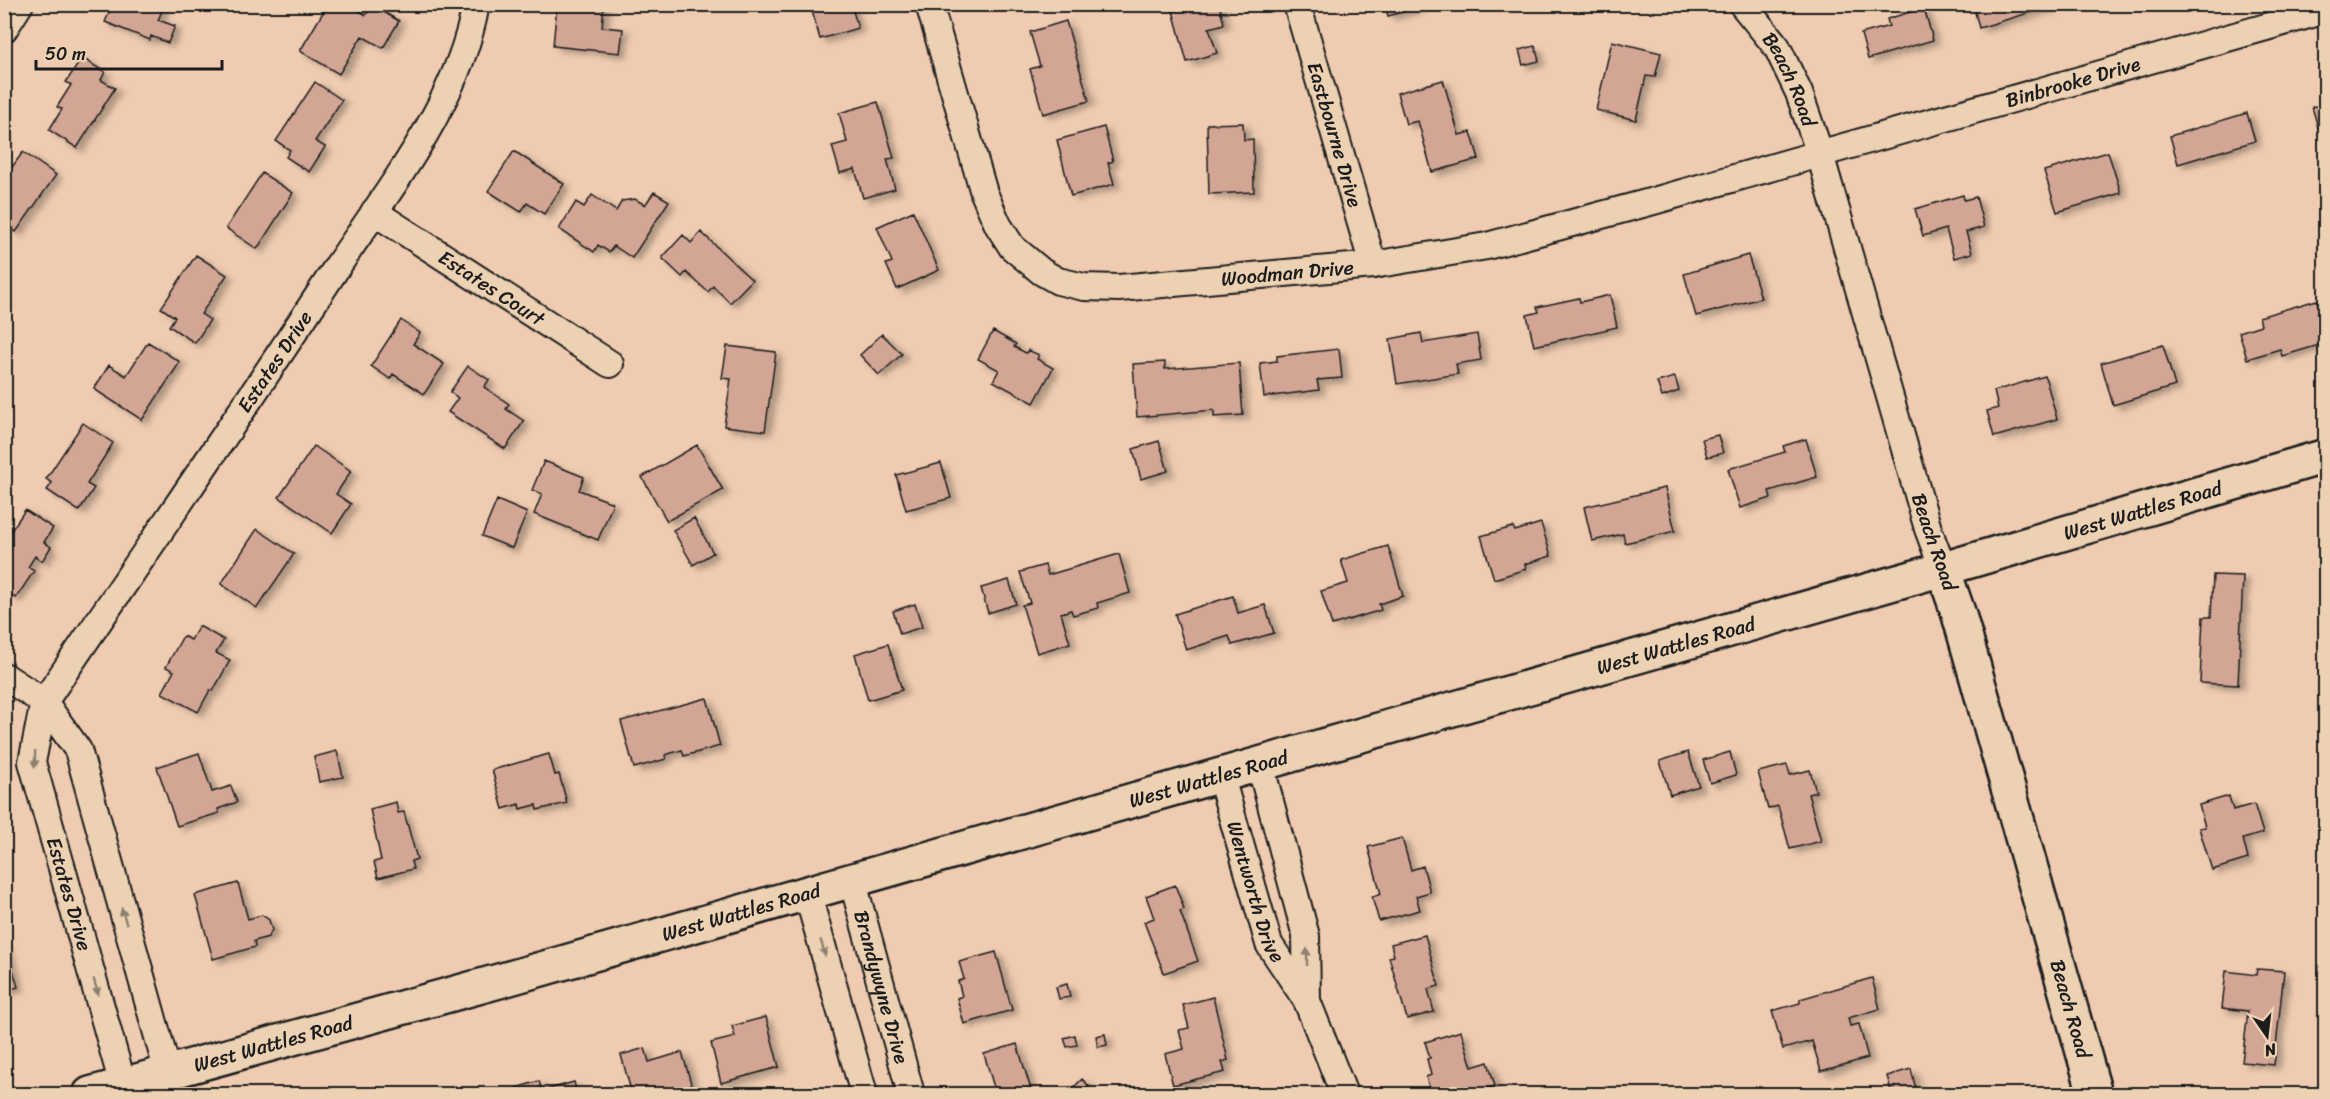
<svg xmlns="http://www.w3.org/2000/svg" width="2330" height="1099" font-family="Sriracha,sans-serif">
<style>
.building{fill:#d3a594;stroke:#1c1c1c;stroke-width:1.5;filter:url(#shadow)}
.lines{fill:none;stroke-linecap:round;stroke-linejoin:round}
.street-casing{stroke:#1c1c1c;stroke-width:30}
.secondary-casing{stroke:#1c1c1c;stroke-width:38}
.street{stroke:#ecd1b3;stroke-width:26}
.secondary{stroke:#ecd1b3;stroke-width:33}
.oneway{fill:#8e806f}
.labels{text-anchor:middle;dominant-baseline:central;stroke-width:6;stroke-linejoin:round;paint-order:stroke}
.street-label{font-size:20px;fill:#1c1c1c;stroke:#ecd1b3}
</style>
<defs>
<filter id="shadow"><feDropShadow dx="6" dy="4" stdDeviation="3" flood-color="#0004"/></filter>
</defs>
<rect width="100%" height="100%" fill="#efccb1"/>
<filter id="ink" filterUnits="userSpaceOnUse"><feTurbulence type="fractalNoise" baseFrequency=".0167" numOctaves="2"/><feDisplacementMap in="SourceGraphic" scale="12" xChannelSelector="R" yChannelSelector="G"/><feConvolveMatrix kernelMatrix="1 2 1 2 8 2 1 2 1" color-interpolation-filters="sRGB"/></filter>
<g filter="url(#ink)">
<!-- building -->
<path class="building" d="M113 4H165L158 20 175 26 168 43 151 36 150 40 105 22Z
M328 4H348L366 15 372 5 399 21 383 48 362 36 339 74 300 51Z
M557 4H604L602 27 623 29 620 53 553 46Z
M810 4H851L858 28 820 39Z
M1177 4H1219L1224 24 1209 28 1217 53 1187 62 1173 11 1178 10Z
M1385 4H1420L1421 7 1388 16Z
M1973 4H2058L1979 28Z
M1924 8 1933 40 1868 59 1861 34 1889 26 1887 19Z
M1066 21 1089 101 1043 114 1030 69 1040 66 1030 32Z
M1612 41 1661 53 1655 77 1646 76 1636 120 1596 110Z
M1535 46 1539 61 1523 65 1519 50Z
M82 58 105 72 101 80 115 88 77 148 49 130 62 109 57 107 71 85 66 82Z
M1443 80 1459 135 1471 132 1479 159 1432 172 1418 121 1406 124 1397 93Z
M315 82 342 100 315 141 325 147 309 172 286 157 290 150 276 141Z
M878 102 894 158 887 159 895 189 863 198 855 169 840 173 832 146 847 142 839 113Z
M2326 103V147H2324L2312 107Z
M2247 113 2255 141 2178 164 2170 136Z
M1243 123 1244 140 1253 139 1254 192 1209 194 1207 124Z
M1104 127 1113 161 1108 163 1114 184 1071 196 1057 140Z
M514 151 564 184 544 214 527 203 521 212 488 191Z
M23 152 56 175 16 232 4 223V178Z
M2108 152 2121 193 2057 212 2044 171Z
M262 173 293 193 257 249 226 228Z
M654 192 669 201 632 258 614 246 609 252 598 245 594 252 559 229 576 202 584 207 592 195 616 211 622 201 635 199 645 205Z
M1963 195 1964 200 1976 197 1984 227 1966 232 1972 253 1954 258 1946 229 1923 236 1915 209Z
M913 211 939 270 897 289 886 264 892 262 877 227Z
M701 232 752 280 730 303 713 286 708 292 686 272 682 277 662 258 683 235 691 243Z
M196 255 227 275 201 314 210 320 195 343 169 326 175 317 161 308Z
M1748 255 1761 298 1696 316 1684 274Z
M1610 295 1617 327 1534 346 1527 315 1539 312 1537 307 1579 298 1580 302Z
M2317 300 2326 329V343L2282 356 2280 349 2247 359 2239 332 2261 325 2259 317Z
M401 320 420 333 413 344 444 364 424 394 393 374 390 379 371 366Z
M993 331 1016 344 1014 347 1026 353 1028 350 1039 355 1037 359 1053 368 1034 403 993 381 999 370 978 359Z
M1421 333 1423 343 1477 334 1481 360 1456 364 1458 374 1397 384 1390 339Z
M882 334 902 354 879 375 860 355Z
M148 342 180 362 142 420 94 389 109 365 126 376Z
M2163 345 2175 386 2113 405 2101 363Z
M727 346 776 352 765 431 724 426 731 379 722 378Z
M1339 349 1342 378 1317 380 1319 390 1264 397 1260 363 1277 361V356Z
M1165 362V369L1239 363 1243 415 1214 417V410L1137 417 1133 364Z
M468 366 489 380 484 387 509 404 506 409 524 421 505 449 448 412 458 398 450 392Z
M2045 376 2057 419 1994 437 1987 411 1998 408 1994 391Z
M1675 377 1679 391 1662 397 1657 382Z
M83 423 113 443 87 484 94 488 79 511 47 490 52 483 46 479Z
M1718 435 1723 453 1707 457 1702 439Z
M1806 439 1817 477 1769 491 1771 498 1740 508 1728 469 1785 452 1783 446Z
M1159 441 1168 471 1141 479 1133 449Z
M697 445 723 490 667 521 642 477Z
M314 446 351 471 336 494 351 504 332 533 279 497Z
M544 461 584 477 579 490 613 503 598 540 534 514 542 494 532 490Z
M941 463 951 498 906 510 896 475Z
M1665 488 1675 531 1625 543 1623 534 1592 541 1584 507Z
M497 500 527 513 512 548 482 536Z
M25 510 53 528 44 542 51 547 42 561 35 556 28 567 34 571 16 598 4 591V541Z
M694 518 713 553 693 565 673 530Z
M1541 523 1551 556 1525 564 1526 569 1494 579 1481 536 1513 527 1515 531Z
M257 529 294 554 257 608 221 584Z
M1388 546 1403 596 1379 604 1381 610 1332 625 1321 591 1348 583 1341 560Z
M1119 554 1130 593 1097 603 1098 608 1073 615 1071 610 1061 613 1070 643 1037 653 1022 605 1030 603 1020 572 1045 565 1048 575Z
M2213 575 2243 576 2238 685 2200 683 2203 617H2211Z
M1009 580 1016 604 988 613 981 588Z
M1233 596 1238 613 1265 605 1274 633 1232 645 1229 636 1186 650 1175 614Z
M915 604 922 627 900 634 893 611Z
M199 626 224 640 216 653 230 660 213 691 210 690 198 712 162 693 174 671 166 667 183 636 191 640Z
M888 644 902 690 868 700 855 654Z
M707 698 720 746 684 756 682 750 665 755 666 759 634 768 621 721Z
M337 751 343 777 319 782 314 757Z
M1688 752 1699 786 1670 795 1660 761Z
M1730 752 1736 775 1710 783 1703 760Z
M199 753 212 792 231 786 237 802 218 809 219 813 177 826 157 767Z
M549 754 555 775 559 774 567 803 537 810 536 805 520 809 519 804 503 809 492 770Z
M1787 765 1790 775 1810 770 1816 792 1808 794 1821 841 1790 849 1778 806 1768 809 1758 772Z
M2229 796 2233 810 2254 804 2263 833 2243 839 2248 859 2212 870 2199 828 2205 827 2199 805Z
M396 802 398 813 404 812 417 859 411 861 413 869 378 878 374 862 381 860 370 809Z
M1402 838 1411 870 1423 866 1430 892 1416 896 1420 910 1379 921 1372 897 1381 894 1368 847Z
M238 883 248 919 262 915 269 920 272 930 268 937 254 941 255 947 213 959 195 895Z
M1175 885 1184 909 1180 911 1198 961 1164 973 1144 922 1154 918 1146 896Z
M1425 935 1439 986 1428 989 1434 1012 1407 1019 1389 957 1394 956 1391 944Z
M4 940 18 987 4 991Z
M996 952 1012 1010 964 1024 957 998 962 996 958 981 964 979 959 962Z
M2257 969 2284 971 2274 1065 2242 1062 2248 1011 2222 1008 2226 971 2256 975Z
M1872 978 1880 1009 1848 1018 1850 1026 1859 1024 1868 1058 1821 1071 1812 1041 1783 1049 1772 1011 1800 1003V999Z
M1067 984 1070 997 1059 999 1056 987Z
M1213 997 1228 1060 1222 1062 1225 1072 1173 1085 1165 1054 1184 1049 1179 1030 1189 1028 1183 1005Z
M766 1017 779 1067 721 1083 711 1043 735 1037 732 1026Z
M1461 1031 1472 1067 1488 1062 1495 1086 1467 1094H1431L1426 1077 1431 1075 1427 1059 1430 1058 1425 1042Z
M1105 1034 1107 1045 1098 1047 1096 1036Z
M1075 1035 1077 1045 1067 1047 1064 1038Z
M1017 1044 1032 1093 996 1094 984 1054Z
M645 1048 649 1062 682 1052 692 1087 664 1094H632L621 1055Z
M1911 1069 1917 1094H1892L1887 1076Z
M1082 1079 1089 1086 1080 1093 1074 1087Z
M539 1081 542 1091 574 1082 577 1094H518L516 1088Z"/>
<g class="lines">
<defs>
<g id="street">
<path id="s1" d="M929 4 984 193 998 225 1012 247 1042 272 1058 281 1084 287 1119 288 1373 265 1487 246 1650 202 2326 10"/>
<path id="s2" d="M1297 4 1373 265"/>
<path id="s3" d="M1742 4 1777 47 1799 93 1820 154 1928 529 1943 569"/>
<path d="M4 29 20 4"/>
<path id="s4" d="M374 212 610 364"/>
<path d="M4 676 44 702 78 750 168 1073"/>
<path id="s5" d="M1220 774 1269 944 1307 1001 1306 936 1260 764"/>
<path id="s6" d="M852 879 911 1094"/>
<path d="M807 892 864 1094"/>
<path d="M1307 1001 1344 1094"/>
<path id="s7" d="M123 1085 32 762 44 702C141 558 240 416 335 270 389 189 459 102 476 4"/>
</g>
<g id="secondary">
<path id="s8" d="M1943 569 1959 615 2095 1094"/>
<path id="s9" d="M90 1094 499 981 1943 569 2326 456"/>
</g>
</defs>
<!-- street casing -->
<use href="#street" class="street-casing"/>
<!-- secondary casing -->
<use href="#secondary" class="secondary-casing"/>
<!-- street -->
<use href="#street" class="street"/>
<!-- secondary -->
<use href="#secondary" class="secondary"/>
</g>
<!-- one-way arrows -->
<defs><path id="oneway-solid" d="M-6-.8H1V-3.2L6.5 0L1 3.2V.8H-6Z" transform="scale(1.5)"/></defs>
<g class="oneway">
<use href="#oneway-solid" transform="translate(35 759) rotate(91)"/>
<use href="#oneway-solid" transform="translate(124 916) rotate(-106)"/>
<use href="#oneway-solid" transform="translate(823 948) rotate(74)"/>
<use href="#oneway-solid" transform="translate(1307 957) rotate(-90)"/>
<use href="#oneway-solid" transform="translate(96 987) rotate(74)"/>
</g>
</g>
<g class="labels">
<!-- street labels -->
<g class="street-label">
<text stroke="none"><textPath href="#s3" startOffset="90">Beach Road</textPath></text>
<text stroke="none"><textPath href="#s1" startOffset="1356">Binbrooke Drive</textPath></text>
<text stroke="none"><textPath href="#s2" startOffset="136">Eastbourne Drive</textPath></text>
<text stroke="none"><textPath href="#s1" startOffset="546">Woodman Drive</textPath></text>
<text stroke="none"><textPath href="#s4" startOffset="140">Estates Court</textPath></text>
<text stroke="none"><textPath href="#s7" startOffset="808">Estates Drive</textPath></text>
<text stroke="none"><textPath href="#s9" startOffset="2134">West Wattles Road</textPath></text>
<text transform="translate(1934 542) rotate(71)">Beach Road</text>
<text stroke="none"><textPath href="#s9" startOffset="1648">West Wattles Road</textPath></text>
<text stroke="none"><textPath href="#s9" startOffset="1162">West Wattles Road</textPath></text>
<text stroke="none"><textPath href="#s5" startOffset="123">Wentworth Drive</textPath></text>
<text transform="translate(69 894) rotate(74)">Estates Drive</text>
<text stroke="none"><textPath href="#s9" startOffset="676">West Wattles Road</textPath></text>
<text stroke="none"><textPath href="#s6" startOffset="112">Brandywyne Drive</textPath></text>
<text stroke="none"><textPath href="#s8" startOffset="458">Beach Road</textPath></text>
<text stroke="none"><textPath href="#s9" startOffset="190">West Wattles Road</textPath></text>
</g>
</g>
<!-- margin -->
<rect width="2330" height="1099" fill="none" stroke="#ecd1b3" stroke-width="24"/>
<rect x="12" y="12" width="2306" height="1075" fill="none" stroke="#1c1c1c" stroke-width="2" filter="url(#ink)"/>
<!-- north arrow -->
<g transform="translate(2267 1036) rotate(166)" stroke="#ecd1b3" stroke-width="4.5" paint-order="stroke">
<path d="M0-4.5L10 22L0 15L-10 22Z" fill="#1c1c1c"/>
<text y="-9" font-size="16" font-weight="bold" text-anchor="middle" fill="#1c1c1c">N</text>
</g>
<!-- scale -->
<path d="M36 60v9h186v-9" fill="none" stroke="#1c1c1c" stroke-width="3"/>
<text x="45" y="60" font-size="18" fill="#1c1c1c" stroke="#ecd1b3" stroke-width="4.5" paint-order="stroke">50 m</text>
</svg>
